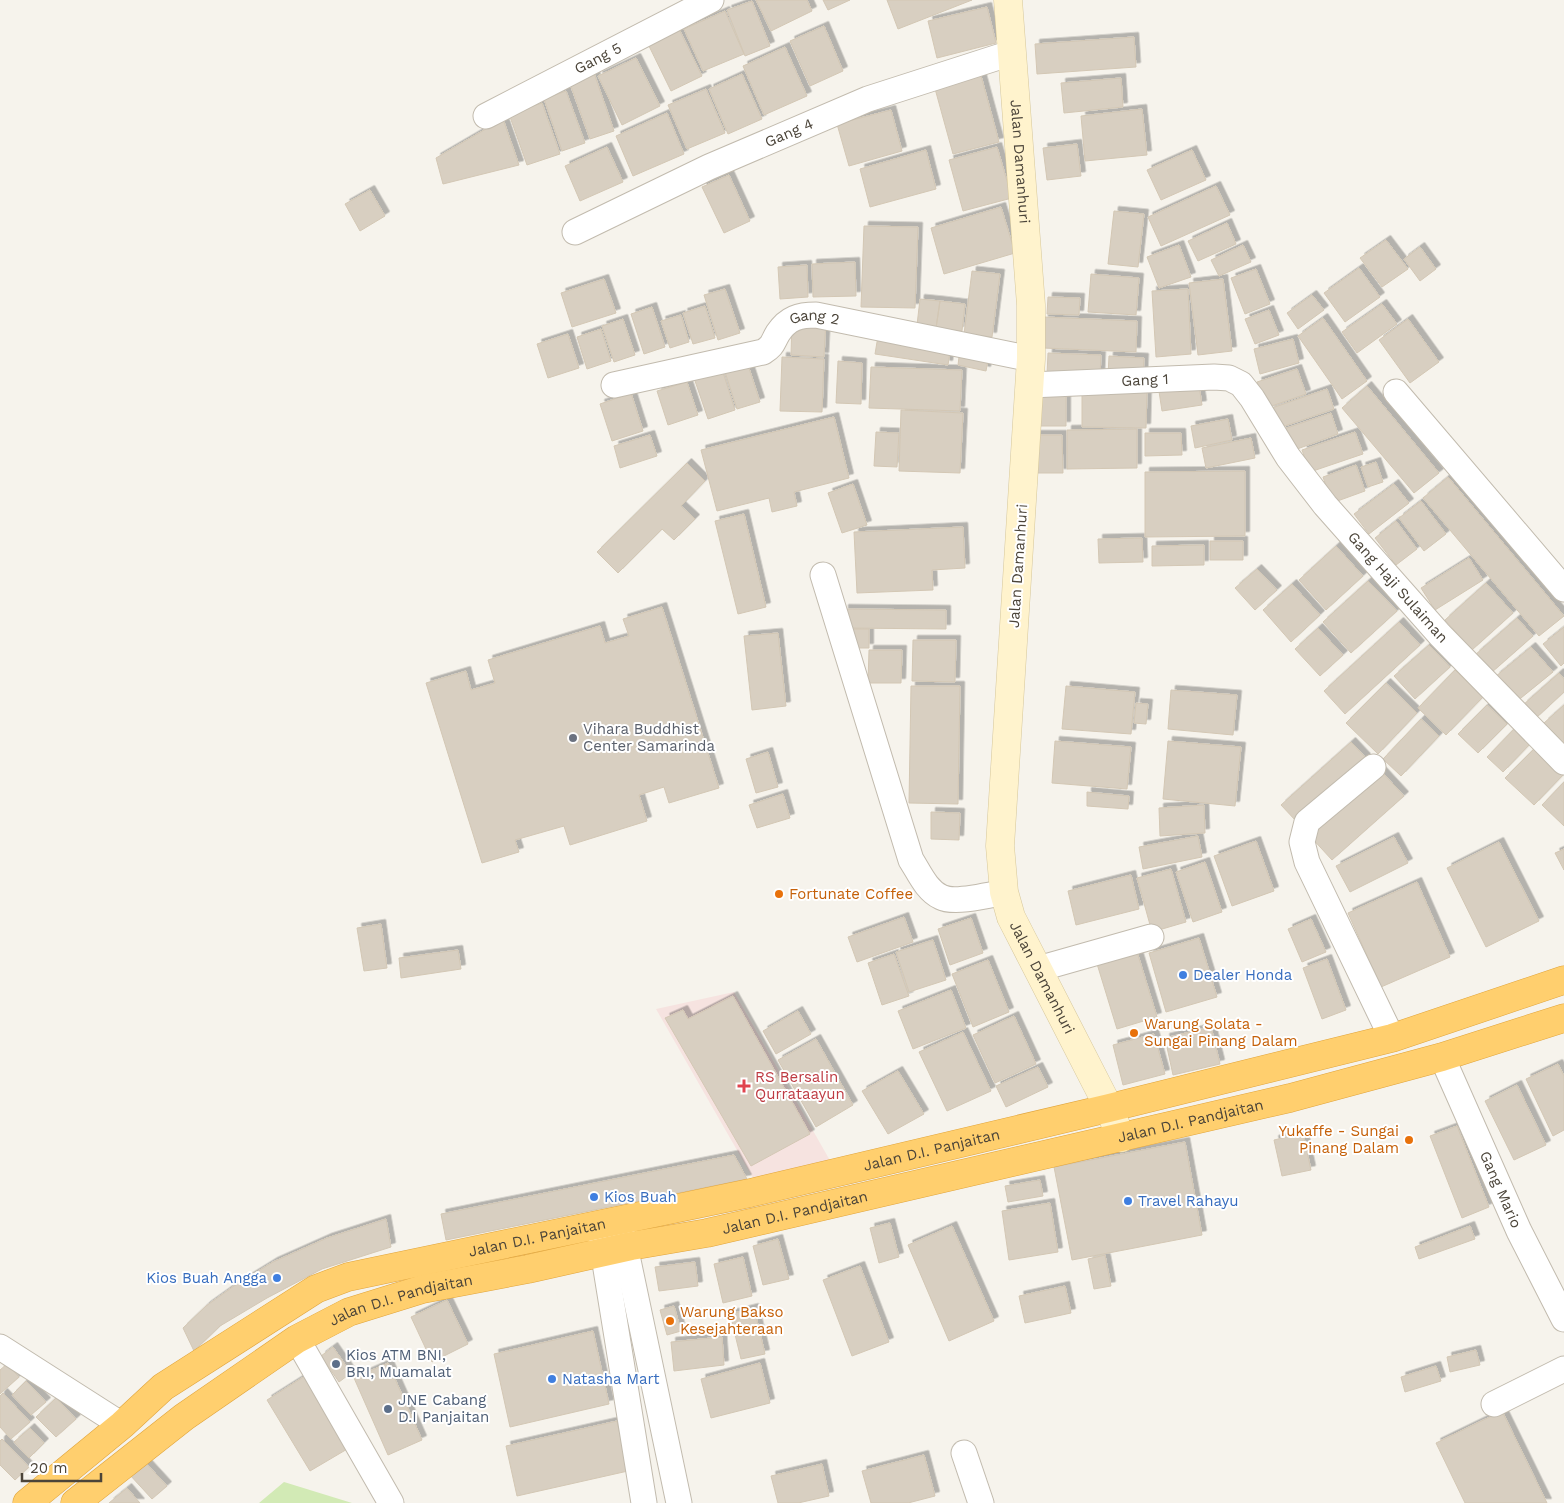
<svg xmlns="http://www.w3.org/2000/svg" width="1564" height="1503" font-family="'Work Sans',sans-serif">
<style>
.medical{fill:#f6e3e0}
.green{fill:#d2eab5}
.building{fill:#d8cfc1;stroke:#d3c7b4;filter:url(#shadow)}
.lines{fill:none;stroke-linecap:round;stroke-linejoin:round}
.street-casing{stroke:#c2bbae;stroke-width:27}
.secondary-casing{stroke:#d6c79b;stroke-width:29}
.highway-casing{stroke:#e0a43c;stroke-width:29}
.street{stroke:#fff;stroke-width:25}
.secondary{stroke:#fff3cd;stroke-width:28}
.highway{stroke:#ffcf6e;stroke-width:28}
.worship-dot{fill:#6b7280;stroke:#fff;stroke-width:2}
.food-dot{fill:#e8710a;stroke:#fff;stroke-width:2}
.shop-dot{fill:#3f7fe0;stroke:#fff;stroke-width:2}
.health-dot{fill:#e0444e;stroke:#fff;stroke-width:2}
.service-dot{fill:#5c6f8a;stroke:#fff;stroke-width:2}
.labels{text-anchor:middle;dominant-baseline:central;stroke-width:4;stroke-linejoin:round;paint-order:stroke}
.street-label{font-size:15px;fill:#4b4439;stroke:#fff}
.worship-label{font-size:15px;fill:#5b616d;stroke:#fff;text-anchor:start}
.food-label{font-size:15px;fill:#c56008;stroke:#fff;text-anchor:start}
.shop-label{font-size:15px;fill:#366cbe;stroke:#fff;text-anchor:start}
.health-label{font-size:15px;fill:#be3a42;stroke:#fff;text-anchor:start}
.service-label{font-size:15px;fill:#4e5e75;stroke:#fff;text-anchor:start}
</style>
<defs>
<filter id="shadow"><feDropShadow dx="4.5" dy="-4.5" stdDeviation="0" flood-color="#0004"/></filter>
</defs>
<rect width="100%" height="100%" fill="#f6f3ec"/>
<!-- medical -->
<path class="medical" d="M734 992 832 1164 757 1185 656 1009Z"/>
<!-- green -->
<path class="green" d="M284 1482 352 1503H259Z"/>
<!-- building -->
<path class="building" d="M756 0H807L812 11 771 31Z
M823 0H850L828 10Z
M887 0H972L898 29Z
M752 1 770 46 745 56 727 10Z
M987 7 996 43 937 58 928 21Z
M725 11 744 54 703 71 684 29Z
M824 26 843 71 810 86 790 41Z
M679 29 702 76 671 91 648 44Z
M1134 37 1136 67 1037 74 1035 44Z
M785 47 807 96 764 115 743 66Z
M636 58 660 106 622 125 598 76Z
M980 72 999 142 953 154 934 85Z
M594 73 614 131 590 139 569 81Z
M742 74 762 119 728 134 709 89Z
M1121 78 1123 107 1064 113 1061 83Z
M706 89 725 133 687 149 668 105Z
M566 91 585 143 562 151 544 99Z
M542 103 560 154 527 165 509 114Z
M1142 109 1147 155 1085 161 1081 116Z
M891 110 902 151 849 166 837 124Z
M667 113 684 154 633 176 616 136Z
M503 119 519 165 443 184 436 158Z
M1077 144 1081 176 1047 180 1043 148Z
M607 147 623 182 580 201 565 166Z
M997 147 1012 198 963 211 949 160Z
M926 150 936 189 870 207 860 169Z
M1192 150 1206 180 1161 200 1147 170Z
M729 175 750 221 724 233 702 187Z
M1216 186 1230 215 1161 246 1148 217Z
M370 190 385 216 360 231 345 204Z
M1001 207 1015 253 944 274 931 228Z
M1114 211 1144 214 1138 267 1108 264Z
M1227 223 1236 244 1198 261 1188 241Z
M864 226 918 227 915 308 861 307Z
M1386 240 1408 269 1382 287 1360 258Z
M1179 245 1191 277 1159 288 1147 257Z
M1243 245 1251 262 1219 276 1211 260Z
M1420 247 1436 269 1420 281 1404 259Z
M855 262 856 296 813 297 812 264Z
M807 265 808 297 780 299 778 267Z
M1359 268 1380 297 1345 322 1324 293Z
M1256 269 1270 304 1245 314 1231 278Z
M972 271 1000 274 992 337 964 334Z
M1091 274 1139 278 1136 315 1088 312Z
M604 279 616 313 572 327 561 293Z
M1223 279 1232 351 1198 355 1189 283Z
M725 289 740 333 718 340 704 295Z
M1188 289 1191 354 1156 357 1152 291Z
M1312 295 1324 310 1298 329 1287 313Z
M1048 297 1080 298 1079 315 1047 314Z
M920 299 940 301 936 328 917 325Z
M940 301 965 304 962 331 936 328Z
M1382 304 1397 324 1357 353 1342 332Z
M705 306 715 338 693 344 683 313Z
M652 307 665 347 644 354 631 314Z
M1269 310 1279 335 1255 344 1245 319Z
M681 315 689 342 670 348 661 321Z
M1044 317 1137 321 1136 352 1043 348Z
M1323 318 1367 381 1342 399 1298 336Z
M623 319 635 355 614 362 602 326Z
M792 319 826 320 824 357 791 355Z
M1408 319 1439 362 1410 383 1379 340Z
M601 329 611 361 587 369 577 337Z
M568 334 579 368 548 378 537 344Z
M878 336 951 346 948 365 875 354Z
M1293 339 1299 363 1260 374 1254 349Z
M960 349 989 355 986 371 958 365Z
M1048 353 1101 355 1100 377 1047 375Z
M1109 356 1144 358 1143 378 1108 376Z
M782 357 824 359 822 412 780 411Z
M838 361 862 363 861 404 836 403Z
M747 362 760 402 737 409 724 369Z
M871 367 962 370 960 411 869 408Z
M722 369 735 410 708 419 694 378Z
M1297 369 1306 394 1266 408 1257 382Z
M1198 379 1202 405 1162 411 1158 385Z
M687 382 698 415 668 425 657 391Z
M1367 386 1439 473 1414 493 1342 408Z
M1066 389V426H1038V390Z
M1327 389 1334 409 1276 429 1269 409Z
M1082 391H1147L1146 428 1082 427Z
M631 393 643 431 612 441 600 404Z
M901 410 963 413 960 473 899 471Z
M1331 413 1338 434 1289 452 1281 430Z
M834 417 849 478 794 492 797 506 772 512 769 498 717 511 701 450Z
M1228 419 1232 440 1195 448 1191 426Z
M1137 429V468L1067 469V430Z
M876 432 899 433 897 467 874 466Z
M1355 432 1363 454 1310 472 1302 450Z
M1145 433H1181L1182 455 1145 456Z
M650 435 657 456 620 468 614 446Z
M1035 435H1062L1063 473H1036Z
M1251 438 1255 458 1206 468 1202 448Z
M1376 462 1383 482 1368 487 1361 467Z
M687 463 705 481 681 506 695 519 674 540 662 529 618 573 597 552Z
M1356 465 1365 491 1332 503 1323 477Z
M1245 471V536L1145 537V472Z
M1448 477 1564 616 1539 636 1423 498Z
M853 484 867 525 842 533 828 493Z
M1394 484 1409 503 1369 534 1354 514Z
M1421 501 1446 534 1424 551 1399 518Z
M744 514 766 607 738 614 715 521Z
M1396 521 1417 549 1396 565 1375 538Z
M963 527 965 568 932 570 933 590 857 593 854 532Z
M1142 538 1143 562 1099 563 1098 539Z
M1210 541H1243V560H1210Z
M1204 545V565L1152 566V546Z
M1336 546 1363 576 1326 610 1299 580Z
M1469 558 1483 580 1435 610 1421 588Z
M1257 569 1277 590 1255 610 1235 588Z
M1368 581 1397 611 1351 653 1323 622Z
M1486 583 1513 613 1472 650 1445 620Z
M1292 584 1320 615 1291 642 1263 610Z
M662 607 719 788 669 803 664 787 639 795 647 821 570 845 564 826 515 840 519 852 482 863 426 683 466 671 471 690 495 683 488 660 600 626 605 643 629 636 623 619Z
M844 609 946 610V629L844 628Z
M1517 618 1533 636 1491 673 1475 655Z
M1399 622 1420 645 1345 714 1324 691Z
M1564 627V663L1561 666 1543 644Z
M1318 628 1343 655 1320 676 1295 649Z
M847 629H869V648H846Z
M778 633 786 706 752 710 744 636Z
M913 640H956L955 682 912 681Z
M1429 645 1450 667 1415 699 1394 676Z
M1531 647 1553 672 1516 702 1495 677Z
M869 650H902L901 683H868Z
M1455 670 1483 697 1446 735 1418 708Z
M1559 673 1564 679V692L1535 719 1523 705Z
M1386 683 1417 713 1378 754 1346 723Z
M911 686H960L958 804 909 803Z
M1066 686 1135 692 1131 734 1062 729Z
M1171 690 1237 695 1233 735 1168 729Z
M1136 703 1148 704 1146 724 1134 723Z
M1487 705 1507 724 1478 753 1458 734Z
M1564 705V745L1544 723Z
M1421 719 1439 736 1401 776 1383 759Z
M1515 728 1531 743 1503 772 1487 757Z
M1055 741 1131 747 1127 789 1052 783Z
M1168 741 1241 747 1235 806 1163 799Z
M1351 742 1366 758 1296 821 1281 805Z
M1536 747 1564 774 1534 805 1505 778Z
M768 752 778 787 756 793 746 759Z
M1381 771 1404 796 1332 860 1309 835Z
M1564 782V826L1542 805Z
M1087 792 1129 796 1128 809 1087 806Z
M783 794 790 818 757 828 749 805Z
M1204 805 1205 833 1160 836 1159 808Z
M931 812 960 813 959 840 931 839Z
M1198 836 1202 857 1143 869 1139 847Z
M1394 837 1408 863 1350 892 1336 866Z
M1256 841 1274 891 1232 906 1214 856Z
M1499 842 1539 921 1486 947 1447 868Z
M1564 849V870L1555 853Z
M1205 862 1222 912 1193 922 1176 872Z
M1171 869 1186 922 1152 932 1137 878Z
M1131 875 1139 909 1076 925 1068 891Z
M1417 882 1450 957 1381 987 1348 913Z
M904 917 913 942 857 962 848 937Z
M971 918 983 953 950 965 938 929Z
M1311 919 1326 952 1302 962 1288 929Z
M381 924 387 968 364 971 357 928Z
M1199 938 1217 997 1166 1012 1149 953Z
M933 940 946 980 909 992 896 952Z
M1134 942 1157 1017 1117 1029 1094 954Z
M458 950 461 969 401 978 399 958Z
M894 954 909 996 882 1005 868 963Z
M1327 959 1346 1010 1322 1019 1303 968Z
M988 960 1009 1012 973 1027 952 974Z
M951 990 966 1028 913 1049 898 1011Z
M733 996 810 1134 751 1166 665 1018 683 1010 688 1019Z
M798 1011 811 1034 776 1054 763 1031Z
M1014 1016 1036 1064 995 1083 973 1035Z
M1211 1027 1220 1064 1173 1075 1165 1038Z
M963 1032 991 1091 947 1111 919 1052Z
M1154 1034 1165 1074 1123 1085 1113 1045Z
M816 1039 853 1105 816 1127 778 1060Z
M1558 1064 1564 1076V1130L1553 1136 1526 1079Z
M1038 1067 1048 1087 1006 1107 996 1086Z
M898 1071 924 1114 888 1134 862 1091Z
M1517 1085 1546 1145 1514 1160 1485 1101Z
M1457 1126 1489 1207 1462 1218 1430 1136Z
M1303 1133 1311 1170 1282 1176 1274 1140Z
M1185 1142 1202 1235 1072 1260 1054 1167Z
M734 1155 747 1179 446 1240 441 1214Z
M1040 1180 1043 1196 1008 1202 1005 1186Z
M1050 1203 1058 1252 1009 1260 1002 1211Z
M386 1219 391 1247 322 1269 267 1298 220 1326 194 1351 183 1328 206 1306 234 1286 273 1262 327 1238Z
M890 1223 899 1257 879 1263 870 1228Z
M952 1226 994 1321 949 1341 908 1245Z
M1470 1226 1475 1239 1419 1259 1415 1247Z
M778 1239 789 1279 763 1285 753 1246Z
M1105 1255 1111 1286 1094 1289 1088 1259Z
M743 1257 752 1296 723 1303 714 1264Z
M695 1262 698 1286 659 1291 655 1267Z
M860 1266 889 1342 852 1356 823 1280Z
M1065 1286 1071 1313 1025 1323 1019 1296Z
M447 1300 468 1344 432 1362 411 1317Z
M674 1306 681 1331 667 1335 660 1310Z
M754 1308 765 1354 741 1359 730 1314Z
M593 1331 609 1404 510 1427 494 1354Z
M722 1337 724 1365 674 1371 671 1342Z
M333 1347 351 1373 339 1382 321 1356Z
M1476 1350 1480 1365 1450 1372 1447 1357Z
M388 1363 422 1440 388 1455 354 1378Z
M760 1363 770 1403 711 1418 701 1379Z
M7 1364 19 1377 0 1394V1370Z
M1436 1366 1441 1381 1405 1392 1401 1377Z
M305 1376 349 1448 310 1471 267 1400Z
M26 1381 46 1402 31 1415 12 1395Z
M3 1393 30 1422 11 1439 0 1427V1396Z
M56 1398 76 1419 56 1437 36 1417Z
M1502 1411 1547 1503H1465L1436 1443Z
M617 1421 628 1471 517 1496 506 1446Z
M30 1428 44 1443 29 1458 14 1442Z
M2 1439 29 1467 15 1480 0 1465V1441Z
M924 1455 935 1496 908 1503H871L862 1471Z
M144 1461 167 1486 152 1499 129 1474Z
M822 1464 829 1496 798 1503H778L771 1476Z
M127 1488 140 1503H109Z"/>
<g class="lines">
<defs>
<g id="street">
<path id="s1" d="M486 116 711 0"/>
<path id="s2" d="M575 232 709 167 868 99 1011 53"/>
<path id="s3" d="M614 385 763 352C774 345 772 343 778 333 788 318 799 315 816 315L1031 359"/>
<path id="s4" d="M1030 385 1214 377 1229 378 1241 384 1252 398 1288 457 1325 505 1440 635 1564 762"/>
<path d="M1396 392 1564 589"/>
<path d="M823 575 911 860C919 872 926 890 941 897 954 904 989 895 1004 892"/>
<path d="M1373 767 1307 822 1302 842 1307 862 1392 1038"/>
<path d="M1038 969 1151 937"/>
<path id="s5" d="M1442 1057 1519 1231 1564 1319"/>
<path d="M621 1227 679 1503"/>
<path d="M600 1232 644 1503"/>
<path d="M297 1339 391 1503"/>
<path d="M0 1347 122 1425"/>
<path d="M1494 1404 1564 1369"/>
<path d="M964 1453 981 1503"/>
</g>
<g id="secondary">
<path id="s6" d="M1008 0 1031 305V359L1000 846 1004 892 1011 917 1109 1108 1121 1138"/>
</g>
<g id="highway">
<path id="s7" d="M27 1503 122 1425 163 1387 316 1289 348 1277 750 1193 1109 1108 1392 1038 1564 980"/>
<path id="s8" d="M75 1503 184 1417 297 1339 349 1312 423 1289 528 1269 631 1246 707 1233 1290 1098 1442 1057 1564 1018"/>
</g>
</defs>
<!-- street casing -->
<use href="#street" class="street-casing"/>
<!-- secondary casing -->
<use href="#secondary" class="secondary-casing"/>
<!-- highway casing -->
<use href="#highway" class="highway-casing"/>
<!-- street -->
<use href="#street" class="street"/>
<!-- secondary -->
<use href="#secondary" class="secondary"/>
<!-- highway -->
<use href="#highway" class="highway"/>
</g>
<!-- markers -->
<circle class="worship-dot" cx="573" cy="738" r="5"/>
<g class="food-dot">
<circle cx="779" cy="894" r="5"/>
<circle cx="1134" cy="1033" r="5"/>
<circle cx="1409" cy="1140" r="5"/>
<circle cx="670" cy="1321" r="5"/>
</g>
<g class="shop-dot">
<circle cx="1183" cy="975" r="5"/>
<circle cx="594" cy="1197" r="5"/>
<circle cx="1128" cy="1201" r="5"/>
<circle cx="277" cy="1278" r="5"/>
<circle cx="552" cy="1379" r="5"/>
</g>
<path class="health-dot" d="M741.5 1078.5h5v5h5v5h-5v5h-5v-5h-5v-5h5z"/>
<g class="service-dot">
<circle cx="336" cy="1364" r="5"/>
<circle cx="388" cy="1409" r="5"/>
</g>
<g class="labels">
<!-- street labels -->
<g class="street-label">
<text stroke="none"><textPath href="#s1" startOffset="126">Gang 5</textPath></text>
<text stroke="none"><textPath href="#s2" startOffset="236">Gang 4</textPath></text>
<text stroke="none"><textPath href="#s6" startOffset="162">Jalan Damanhuri</textPath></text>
<text stroke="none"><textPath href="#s3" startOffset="220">Gang 2</textPath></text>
<text stroke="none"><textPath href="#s4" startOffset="115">Gang 1</textPath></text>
<text transform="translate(1018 566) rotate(-86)">Jalan Damanhuri</text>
<text stroke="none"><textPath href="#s4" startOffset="470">Gang Haji Sulaiman</textPath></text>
<text stroke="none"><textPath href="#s6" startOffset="988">Jalan Damanhuri</textPath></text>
<text stroke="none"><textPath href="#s8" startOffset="1198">Jalan D.I. Pandjaitan</textPath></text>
<text stroke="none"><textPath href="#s7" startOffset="992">Jalan D.I. Panjaitan</textPath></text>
<text stroke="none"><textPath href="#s5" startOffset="145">Gang Mario</textPath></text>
<text stroke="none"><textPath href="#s8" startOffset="792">Jalan D.I. Pandjaitan</textPath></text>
<text stroke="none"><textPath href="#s7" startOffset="588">Jalan D.I. Panjaitan</textPath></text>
<text stroke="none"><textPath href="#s8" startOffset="388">Jalan D.I. Pandjaitan</textPath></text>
</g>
<!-- worship labels -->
<g class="worship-label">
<text x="583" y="729">Vihara Buddhist<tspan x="583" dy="17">Center Samarinda</tspan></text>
</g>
<!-- food labels -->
<g class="food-label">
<text x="789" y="894">Fortunate Coffee</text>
<text x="1144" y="1024">Warung Solata -<tspan x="1144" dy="17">Sungai Pinang Dalam</tspan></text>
<text x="1399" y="1131" text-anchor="end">Yukaffe - Sungai<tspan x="1399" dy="17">Pinang Dalam</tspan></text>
<text x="680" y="1312">Warung Bakso<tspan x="680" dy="17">Kesejahteraan</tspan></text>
</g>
<!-- shop labels -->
<g class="shop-label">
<text x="1193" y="975">Dealer Honda</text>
<text x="604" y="1197">Kios Buah</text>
<text x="1138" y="1201">Travel Rahayu</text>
<text x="267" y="1278" text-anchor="end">Kios Buah Angga</text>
<text x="562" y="1379">Natasha Mart</text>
</g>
<!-- health labels -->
<g class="health-label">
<text x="755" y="1077">RS Bersalin<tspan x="755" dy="17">Qurrataayun</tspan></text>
</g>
<!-- service labels -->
<g class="service-label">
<text x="346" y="1355">Kios ATM BNI,<tspan x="346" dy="17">BRI, Muamalat</tspan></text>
<text x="398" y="1400">JNE Cabang<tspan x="398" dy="17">D.I Panjaitan</tspan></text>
</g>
</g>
<!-- scale -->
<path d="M22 1473v8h79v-8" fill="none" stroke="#4b4439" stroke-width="2.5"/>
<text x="30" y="1473" font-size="15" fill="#4b4439" stroke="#ffffff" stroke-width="4" paint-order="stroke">20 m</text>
</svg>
